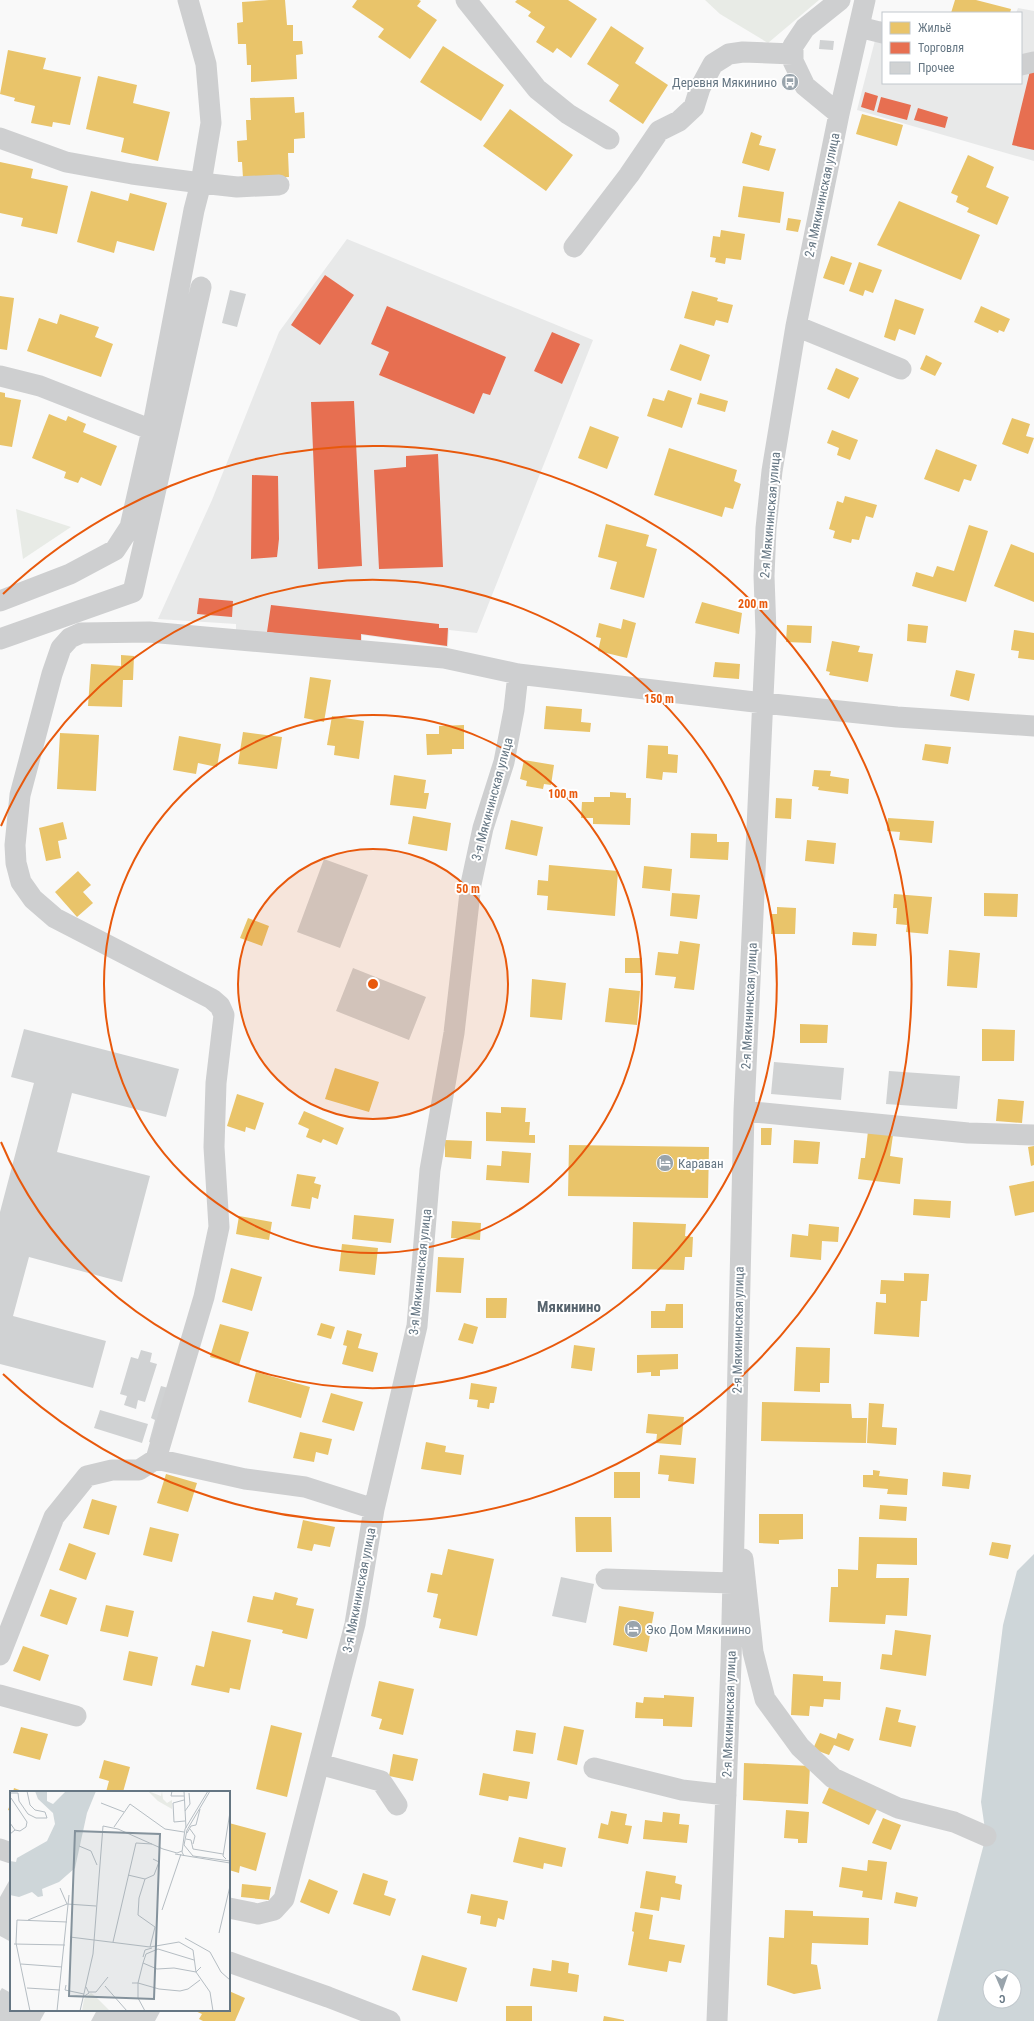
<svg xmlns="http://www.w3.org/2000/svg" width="1034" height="2021" font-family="'Roboto Condensed',sans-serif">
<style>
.built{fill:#e8e9e9}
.green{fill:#e8ebe6}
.water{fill:#ced6d9;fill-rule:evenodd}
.homes{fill:#e9c46a}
.shops{fill:#e76f51}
.building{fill:#d0d2d3}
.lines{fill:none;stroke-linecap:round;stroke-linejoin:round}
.minor{stroke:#cecfd0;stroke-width:21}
.ring{fill:none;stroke:#e8590c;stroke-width:2}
.labels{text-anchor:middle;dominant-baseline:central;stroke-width:4;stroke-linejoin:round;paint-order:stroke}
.poi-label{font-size:13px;fill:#657683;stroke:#fff;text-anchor:start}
.street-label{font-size:13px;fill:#657683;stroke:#fff}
.quarter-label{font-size:15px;font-weight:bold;fill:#57646e;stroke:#fff}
.inset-road{fill:none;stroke:#b5bdc3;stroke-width:1}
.view{fill:#84929c;fill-opacity:0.15;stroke:#84929c;stroke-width:2}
.inset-edge{fill:none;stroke:#657683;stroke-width:2}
.centre{fill:#e8590c;stroke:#fff;stroke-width:2}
.ring-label{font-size:12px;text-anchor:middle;font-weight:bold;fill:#e8590c;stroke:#fff;stroke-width:4;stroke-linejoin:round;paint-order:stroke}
</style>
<rect width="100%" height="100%" fill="#f9f9f9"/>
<!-- built -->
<path class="built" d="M1018 8 1034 11V161L857 110 880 21 883 22V83H1021V13H1016Z
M347 239 593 340 477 633 449 630 448 647 362 635V645L236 631V624L158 619 212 500 279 332Z"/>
<!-- green -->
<path class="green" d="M705 0H819L768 43 720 14Z
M16 509 71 527 23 559Z"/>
<!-- water -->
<path class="water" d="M1034 1554V2021H937L986 1836 981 1802 1003 1625 1017 1571ZM990 1977H1014V2001H990Z"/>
<!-- homes -->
<path class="homes" d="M269 0H285L287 25H293V41H302L303 54 296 55 297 79 251 82V65H247L246 44H238L237 23 243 22 242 2Z
M357 0H419L421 1 417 6 437 20 410 59 378 37 384 29 352 7Z
M517 0H568L597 19 571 58 557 48 553 53 536 42 545 27 528 16 531 12 515 2Z
M955 0H976L1011 9 1010 13H951Z
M611 26 644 48 635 63 668 85 643 124 609 101 619 85 587 64Z
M443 46 504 85 481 121 420 82Z
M8 50 46 58 43 69 81 77 70 125 53 122 52 127 31 123 35 106 14 101 15 98 0 94Z
M98 76 137 85 133 103 170 112 158 161 121 152 124 138 86 129Z
M294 97 295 113 304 112 305 138 294 139V153H288L289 177 243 178 242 162H238L237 141 247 140 246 120H251L250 98Z
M510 109 573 155 546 191 483 146Z
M862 114 903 125 897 146 856 134Z
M751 132 762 136 759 145 776 149 769 171 742 163Z
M968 155 994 167 986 187 1009 197 997 225 967 212 969 208 956 202 958 196 951 193Z
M0 162 33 169 31 178 68 186 57 234 21 226 23 218 0 213Z
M743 186 784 192 780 223 738 217Z
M91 191 128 201 130 193 167 203 154 251 117 241 114 253 77 242Z
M899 201 980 235 961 280 877 245Z
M788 218 801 220 798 232 786 230Z
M721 230 745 234 741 260 726 258 725 264 715 262 716 258 710 257 713 236 720 237Z
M831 256 852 263 844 285 823 278Z
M859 262 882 270 873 293 865 290 863 296 849 291Z
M692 291 718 298 717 301 733 305 728 323 716 320 714 326 684 318Z
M0 296 14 298 7 350 0 349Z
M895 299 924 309 915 335 899 329 895 341 884 337Z
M981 306 1010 319 1004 332 999 330 998 333 974 322Z
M60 314 99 327 95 337 113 344 101 377 27 351 39 318 57 324Z
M680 344 710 355 701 381 670 370Z
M926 355 942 363 935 376 920 369Z
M836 368 859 378 849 399 827 389Z
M668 390 692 398 682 428 647 416 653 398 664 401Z
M0 392 5 393V397L21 400 12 447 0 445Z
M700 393 728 401 725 412 697 404Z
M49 414 66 421 68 416 86 424 83 432 117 446 101 486 81 477 78 483 64 478 66 472 32 458Z
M1012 418 1030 424 1026 436 1034 438 1028 454 1002 444Z
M590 426 619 437 607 469 578 458Z
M832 430 858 440 850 460 837 455 839 448 827 443Z
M669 448 737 470 734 481 741 484 733 509 725 507 722 517 654 495Z
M936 449 977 465 971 481 964 479 959 492 924 479Z
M845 496 877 505 873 518 866 516 859 540 852 539 851 543 833 538 835 531 829 529 837 501 843 503Z
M606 524 649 535 646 546 657 549 644 598 610 589 617 562 598 557Z
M969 525 988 531 966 602 912 586 916 572 933 577 937 566 954 571Z
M1011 544 1034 553V602L994 586Z
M702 602 742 613 739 634 695 623Z
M623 619 636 623 627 658 598 651 601 638 596 637 599 623 621 629Z
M908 624 928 626 926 643 907 641Z
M787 625 812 626 811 643 786 642Z
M1014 630 1034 633V660L1018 658 1019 651 1011 650Z
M832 641 860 646 858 652 873 654 868 682 829 675 830 672 826 671Z
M121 655 134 656 133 680H123L122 707 88 706 91 664 121 666Z
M715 662 740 664 739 679 713 677Z
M956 670 975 674 969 701 950 696Z
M310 677 331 680 324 722 304 718Z
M546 706 582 709 581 722 591 723 590 732 544 729Z
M332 716 364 721 359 759 334 755 335 746 327 745Z
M464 725V749H452V754L427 755 426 734H439V726Z
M243 732 282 737 277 769 238 764Z
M60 733 99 735 96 791 57 789Z
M179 736 221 744 217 767 198 763 196 774 173 770Z
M925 744 951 747 948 764 922 760Z
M648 745 668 746V754L678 755 677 773 663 772 662 780 646 778Z
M524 760 554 765 551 785 544 784 543 789 526 786 527 781 520 779Z
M814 770 831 771 830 776 849 779 848 794 818 790 819 787 812 786Z
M394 775 426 780 424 793H429L426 809 390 805Z
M610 792 626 793V798H631L630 825 593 824V818H581L582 802H594V797H610Z
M776 798 792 799 791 819 775 818Z
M413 816 451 823 447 851 408 844Z
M888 818 934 821 932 843 899 840 900 832 887 831Z
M511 820 543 827 537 856 505 849Z
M63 822 67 839 58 841 61 858 46 861 39 828Z
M691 833 717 834V842H729L728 860 690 858Z
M807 840 836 843 834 864 805 861Z
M549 865 618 871 615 916 547 910 548 896 537 895 538 880 548 881Z
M644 866 672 869 670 891 642 888Z
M78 871 91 885 83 892 93 903 77 917 55 892Z
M672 893 700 895 697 919 670 916Z
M984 893 1018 894 1017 917 984 916Z
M894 894 932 897 928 934 906 932 907 925 896 924 897 908H893Z
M777 907 796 908 795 934H771V914H777Z
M248 918 269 926 262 946 240 938Z
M853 932 877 934 876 946 852 945Z
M680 941 700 944 694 990 674 988 676 977 655 975 658 952 678 954Z
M949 950 980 953 977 988 947 986Z
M625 958H642V973H625Z
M532 979 566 983 562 1020 530 1017Z
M609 988 640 991 637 1025 605 1022Z
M800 1024 828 1025 827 1043H800Z
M982 1029 1015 1030 1014 1061H982Z
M335 1068 379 1082 369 1112 325 1099Z
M237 1094 264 1103 255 1130 246 1127 245 1132 227 1126Z
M998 1099 1024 1101 1022 1123 996 1121Z
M501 1107 526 1108 525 1122H530L529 1135H535V1143L486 1141V1112L501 1113Z
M304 1111 344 1128 337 1145 323 1139 321 1143 306 1137 309 1129 298 1124Z
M761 1128H772L771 1145H761Z
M868 1131 893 1135 890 1156 903 1158 900 1184 858 1179 861 1158H865Z
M445 1140 472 1141 471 1159 445 1157Z
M794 1140 820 1142 818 1164 793 1163Z
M569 1145 709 1147 708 1198 568 1196Z
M1034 1146V1165L1031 1166 1028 1147Z
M502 1151 531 1153 529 1183 486 1180 487 1165 501 1166Z
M297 1174 316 1177 314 1183 321 1185 318 1199 312 1197 310 1209 291 1206Z
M1034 1181V1212L1015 1216 1009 1186Z
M914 1199 951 1201 950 1218 913 1215Z
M354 1215 394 1219 391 1243 352 1239Z
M239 1216 272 1222 269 1240 236 1234Z
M452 1221 481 1223 480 1240 451 1238Z
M633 1222 686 1224 685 1236 693 1237 692 1257H685L684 1270 632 1269Z
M809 1224 839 1227 838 1242 822 1241 821 1260 790 1257 792 1234 808 1236Z
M342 1244 378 1248 375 1275 339 1271Z
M438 1257 464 1258 461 1293 436 1292Z
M231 1268 262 1277 252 1311 222 1302Z
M904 1273 929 1274 927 1301H921L919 1337 874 1334 876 1302 886 1303V1294H880L881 1280 904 1281Z
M486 1298H507L506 1318H486Z
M666 1304H683V1328H651V1311H665Z
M321 1323 335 1327 331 1339 317 1335Z
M464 1323 478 1327 473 1344 458 1340Z
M220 1324 249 1332 239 1365 210 1357Z
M347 1330 362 1334 358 1348 378 1353 373 1372 342 1364 347 1346 343 1345Z
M574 1345 595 1348 592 1371 571 1368Z
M796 1347 830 1348 829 1383H820V1392L794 1391Z
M678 1354V1369L660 1370V1376H651V1372L637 1373V1355Z
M256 1372 310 1387 301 1418 248 1402Z
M471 1383 497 1387 494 1403H490L489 1409 477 1407 478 1400 469 1399Z
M331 1393 363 1402 354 1431 322 1422Z
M762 1402 851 1404 852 1418H867L866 1443 761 1441Z
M869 1403 884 1404 882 1427 897 1428 896 1445 867 1443Z
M648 1414 684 1417 681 1445 656 1443 657 1434 646 1433Z
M300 1432 332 1439 328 1455 316 1452 314 1462 293 1458Z
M426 1442 446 1446 445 1452 464 1455 461 1475 421 1469Z
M660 1455 696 1458 694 1484 668 1481 669 1475 658 1474Z
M873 1470 880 1471 879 1476 908 1479 907 1495 887 1494 888 1489 863 1487V1475H873Z
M614 1472H640V1498H614Z
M943 1472 971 1475 969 1489 942 1486Z
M166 1474 197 1483 188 1512 157 1503Z
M92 1499 117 1506 109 1535 83 1528Z
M880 1505 907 1507 906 1521 879 1519Z
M759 1514H803V1539L779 1540V1544L759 1543Z
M575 1517H611L612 1552H576Z
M303 1520 335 1527 330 1547 314 1544 312 1551 297 1548Z
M150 1527 179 1534 172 1562 143 1555Z
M859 1537 917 1538V1565L877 1564 876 1578H909L907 1616 886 1615 885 1624 829 1622 831 1587H838V1569L858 1570Z
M992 1542 1011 1545 1008 1559 989 1555Z
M69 1543 96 1553 86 1580 59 1570Z
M448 1549 494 1559 477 1636 439 1628 441 1619 433 1617 438 1594 427 1592 431 1573 442 1575Z
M50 1589 77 1598 67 1625 40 1616Z
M275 1592 298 1598 296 1605 314 1609 307 1639 282 1633 283 1630 247 1622 253 1596 273 1600Z
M106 1605 134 1611 128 1637 100 1631Z
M619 1606 654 1612 647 1652 613 1645Z
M895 1630 931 1635 926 1676 880 1669 882 1654 892 1655Z
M212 1631 251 1640 240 1690 230 1688 229 1693 191 1685 196 1665 204 1667Z
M23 1646 49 1655 40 1681 13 1671Z
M129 1651 158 1657 152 1686 123 1680Z
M793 1674 823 1676V1681L841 1682 840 1700 824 1699 823 1707 810 1706 809 1716 791 1715Z
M379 1681 414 1689 403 1735 379 1729 382 1719 371 1716Z
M664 1695 694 1697 692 1727 663 1726V1719L635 1718 636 1702 643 1703 644 1697 664 1698Z
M886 1707 901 1710 898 1722 916 1726 911 1747 879 1740Z
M271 1725 302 1733 287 1797 256 1789Z
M564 1726 584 1730 577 1765 557 1760Z
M21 1727 48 1734 40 1760 13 1753Z
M516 1730 536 1733 533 1754 513 1751Z
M820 1733 836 1739 838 1733 854 1739 849 1751 834 1745 829 1755 813 1749Z
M393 1754 418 1759 413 1781 389 1776Z
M104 1760 130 1767 123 1792H106L109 1781 99 1778Z
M744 1763 810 1766 808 1804 743 1800Z
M483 1773 530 1782 527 1799 509 1796 508 1801 479 1795Z
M831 1783 879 1805 869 1825 822 1803Z
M14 1788 25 1792H13Z
M11 1801V1811L8 1810Z
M786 1810 809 1812 807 1843H798V1839L784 1838Z
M611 1811 627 1814 625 1825 632 1826 628 1844 598 1838 601 1823 608 1825Z
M663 1812 680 1814 679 1824 689 1825 687 1843 643 1839 645 1820 662 1822Z
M883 1818 901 1825 891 1850 872 1843Z
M229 1823 266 1833 256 1871 240 1866 239 1873 229 1870Z
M519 1837 566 1848 562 1867 544 1863 543 1869 513 1862Z
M868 1860 887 1862 882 1900 862 1897 863 1891 839 1887 842 1867 867 1871Z
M646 1871 676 1876 675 1883 682 1885 680 1900 661 1897 659 1911 640 1908Z
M363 1873 388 1881 384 1895 396 1899 390 1916 353 1904Z
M309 1879 338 1891 329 1914 300 1902Z
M242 1884 271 1887 269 1900 241 1897Z
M896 1892 918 1897 916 1907 894 1903Z
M471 1894 508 1901 504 1920 498 1918 496 1927 480 1924 481 1916 467 1913Z
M785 1910 813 1911V1916L869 1918 868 1945 812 1943 811 1964 817 1965 821 1989 794 1994 767 1985 769 1937 784 1938Z
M635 1912 653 1915 649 1939 685 1945 681 1963 669 1961 667 1972 628 1965 634 1932 632 1931Z
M422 1955 467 1968 457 2002 412 1990Z
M552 1960 569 1963 568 1973 579 1975 577 1992 530 1986 533 1968 551 1971Z
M229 1991 245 1998 235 2021H203L199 2019 202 2014 193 2010H229Z
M506 2006H532V2021H506Z
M604 2016 624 2020V2021H603Z"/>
<!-- shops -->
<path class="shops" d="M1030 71H1034V150L1012 145Z
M865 92 878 96 874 111 861 107Z
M881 97 911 105 907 120 877 112Z
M918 108 948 117 945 128 914 120Z
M325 275 354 295 320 345 291 325Z
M387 306 506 357 490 395 483 393 474 414 379 375 389 352 371 344Z
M552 332 580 344 562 384 534 371Z
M354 401 362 566 318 569 311 402Z
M438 454 443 567 379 569 374 470 406 467V456Z
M252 475 278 476 279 539 277 557 251 559Z
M199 598 233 601 232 617 197 614Z
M271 605 439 624V628H448L447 646 361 634V644L267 632Z"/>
<!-- building -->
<path class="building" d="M820 40 834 41 833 50 819 49Z
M230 290 246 294 237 327 222 323Z
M324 859 368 875 340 948 297 932Z
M353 968 426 997 409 1040 336 1011Z
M24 1029 179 1069 166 1117 72 1093 57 1152 150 1176 122 1282 29 1257 13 1316 106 1341 93 1388 0 1364V1212L34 1083 11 1077Z
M774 1062 844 1068 841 1100 771 1094Z
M889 1071 960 1076 957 1109 886 1104Z
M141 1350 152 1353 150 1362 157 1364 145 1402 138 1400 136 1409 124 1405 127 1396 120 1394 131 1357 138 1359Z
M161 1386 172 1389 155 1444 149 1442 155 1420 151 1418Z
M100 1410 148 1424 142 1443 94 1428Z
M561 1577 594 1584 586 1623 552 1616Z
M9 1881 11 1882V1942L0 1936V1897Z
M2 1988 11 1993V2010H42L45 2012 40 2021H0V1991Z
M97 2010H161L155 2021H91Z"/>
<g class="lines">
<!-- minor -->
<path class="minor" d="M188 0 206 64 211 123 201 183 237 187 279 185
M466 0 537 89 568 114 609 139
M859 27 883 33
M1021 65 1034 62
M839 114 805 86 793 61V46L805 28 840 0
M0 138 66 162 132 174 201 183 194 210 152 430 40 386 0 376
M574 247 629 175 659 131 679 121 694 107 700 88 713 64 729 54 743 52 793 54
M796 326 901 369
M0 601 70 574 115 550 130 527 152 430
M0 639 133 592 201 287
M744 1111 968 1133 1034 1135
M156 1459 245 1479 305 1487 374 1509
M743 1559 753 1652 765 1699 800 1747 833 1778 898 1808 954 1822 986 1836
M606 1579 732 1583
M0 1655 54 1517 87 1476 112 1470H139L156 1459 204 1297 219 1227 214 1147 216 1083 224 1015 220 1006 212 999 55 918 33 899 21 882 16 863 15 845 20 795 52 674 61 648 70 638 81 633 149 632 444 658 518 674 763 703 897 717 1034 726
M0 1695 76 1716
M319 1764 381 1781 397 1805
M594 1768 682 1790 726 1795
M0 1849 11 1853
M229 1908 258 1914 274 1910 284 1899 355 1624 374 1509 417 1326 430 1170 454 1033 471 884 483 828 504 762 514 710 518 674
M229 1962 328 1997 390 2021
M717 2021 731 1663 744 1111 766 632 764 576 766 528 772 471 796 326 839 114 865 0"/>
</g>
<!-- distance rings -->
<circle cx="373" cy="984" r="135" fill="#e8590c" fill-opacity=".12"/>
<g class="ring">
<circle cx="373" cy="984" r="135"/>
<circle cx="373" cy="984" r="269"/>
<path d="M1 826A404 404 0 1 1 1 1142"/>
<path d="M3 594A538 538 0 1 1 3 1374"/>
</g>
<!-- icons -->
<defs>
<symbol id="bus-disc" viewBox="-11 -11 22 22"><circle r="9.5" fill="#99a4ac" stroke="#fff"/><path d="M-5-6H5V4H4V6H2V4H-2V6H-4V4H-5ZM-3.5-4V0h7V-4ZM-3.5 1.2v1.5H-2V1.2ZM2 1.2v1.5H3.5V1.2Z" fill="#fff"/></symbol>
<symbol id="hotel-disc" viewBox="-11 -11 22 22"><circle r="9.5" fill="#99a4ac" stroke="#fff"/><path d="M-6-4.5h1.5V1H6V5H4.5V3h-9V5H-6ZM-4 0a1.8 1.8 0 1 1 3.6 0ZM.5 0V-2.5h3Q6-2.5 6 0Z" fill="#fff"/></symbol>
</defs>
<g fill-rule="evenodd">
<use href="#bus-disc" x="780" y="72" width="20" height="20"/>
<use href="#hotel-disc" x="655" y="1153" width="20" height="20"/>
<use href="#hotel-disc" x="623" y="1619" width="20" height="20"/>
</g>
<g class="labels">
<!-- poi labels -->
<g class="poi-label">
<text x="777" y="82" text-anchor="end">Деревня Мякинино</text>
<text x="678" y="1163">Караван</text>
<text x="646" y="1629">Эко Дом Мякинино</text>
</g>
<!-- street labels -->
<g class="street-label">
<text transform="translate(822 195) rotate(-78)">2-я Мякининская улица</text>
<text transform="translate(770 515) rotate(-85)">2-я Мякининская улица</text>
<text transform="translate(492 799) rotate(-75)">3-я Мякининская улица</text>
<text transform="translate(749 1006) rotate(-87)">2-я Мякининская улица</text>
<text transform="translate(420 1272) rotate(-84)">3-я Мякининская улица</text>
<text transform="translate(738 1330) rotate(-89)">2-я Мякининская улица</text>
<text transform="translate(359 1590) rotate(-79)">3-я Мякининская улица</text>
<text transform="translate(729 1714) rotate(-88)">2-я Мякининская улица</text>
</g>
<!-- quarter labels -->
<g class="quarter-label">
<text x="569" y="1307">Мякинино</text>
</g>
</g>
<!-- overview -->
<g transform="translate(10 1791)">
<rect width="220" height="220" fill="#f9f9f9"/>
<path d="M138 0 151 5 152 0 153 8 157 12 162 9V23V18L148 10ZM81 202 85 205 100 220H72L74 208Z" fill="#e8ebe6"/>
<path d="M25 0H37V10L43 13 56 0H86L77 22 65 77 49 91 32 98 33 105 28 106 22 101 9 106 0 104V70L6 71 7 67 37 50 45 33 43 22 28 8Z" fill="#ced6d9"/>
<path class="inset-road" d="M162 0 161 5H174M174 0 176 37M200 0 177 39 174 54 183 65 220 70M0 2H8L9 10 18 23 26 27H37L35 21 25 19 20 14 17 0M1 7 17 31 16 36 10 40 5 39M174 9 163 12 164 31 175 30M91 12 114 21M175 20 180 13 179 2M0 32 5 39 0 43M93 35 108 38 153 58 167 62 172 60M104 36 120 13 155 38 174 41M180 38 185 45 183 53M177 42 181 35 186 34 190 18M176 48 181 49 183 58 213 63M69 55 81 60 87 74M165 63 220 72M174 65 172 61 175 38 198 0M216 68 213 65 220 21M118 84 135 88M50 97 57 113M152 119 171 63M18 129 57 113 86 115M209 142 220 95M60 146 140 156 145 136 128 124 129 107 135 88 144 84 149 71 143 68M175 147 200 161 211 181 220 189M103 151 126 52 142 53M4 153 55 154M140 156 169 151 183 159 186 181 200 201 203 220M133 166 135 159 142 157M133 172 136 163 148 158 184 169M11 173 52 176M190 189 178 198 170 200 149 198 128 192 133 172 147 178 164 177 186 181 191 176M122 192H128V207L135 220M56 194 55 199 74 203M95 195 117 220M17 197 50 199M79 201H86L98 186M73 206 79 202 76 196M20 220 6 152 7 129 57 131M47 220 59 104M70 220 83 163 93 35"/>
<path class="view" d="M65 40 150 43 144 208 59 205Z"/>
<rect width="220" height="220" class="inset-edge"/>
</g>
<circle cx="373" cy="984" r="6" class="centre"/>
<g class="ring-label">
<text x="753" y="608">200 m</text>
<text x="659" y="703">150 m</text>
<text x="563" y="798">100 m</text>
<text x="468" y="893">50 m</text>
</g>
<!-- legend -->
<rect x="882" y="12" width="140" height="72" fill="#ffffff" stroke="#c1c8cd"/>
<rect x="890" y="22" width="20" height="12" fill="#e9c46a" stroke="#c1c8cd"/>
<text x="918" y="32" font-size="12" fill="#657683">Жильё</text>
<rect x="890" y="42" width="20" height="12" fill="#e76f51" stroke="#c1c8cd"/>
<text x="918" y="52" font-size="12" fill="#657683">Торговля</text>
<rect x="890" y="62" width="20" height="12" fill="#d0d2d3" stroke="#c1c8cd"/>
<text x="918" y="72" font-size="12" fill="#657683">Прочее</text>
<!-- north arrow -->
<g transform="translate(1002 1989) rotate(178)"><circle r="19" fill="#ffffff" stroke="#c1c8cd"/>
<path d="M0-3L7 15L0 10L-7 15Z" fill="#99a4ac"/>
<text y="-6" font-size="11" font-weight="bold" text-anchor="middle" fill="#657683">С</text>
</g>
</svg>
